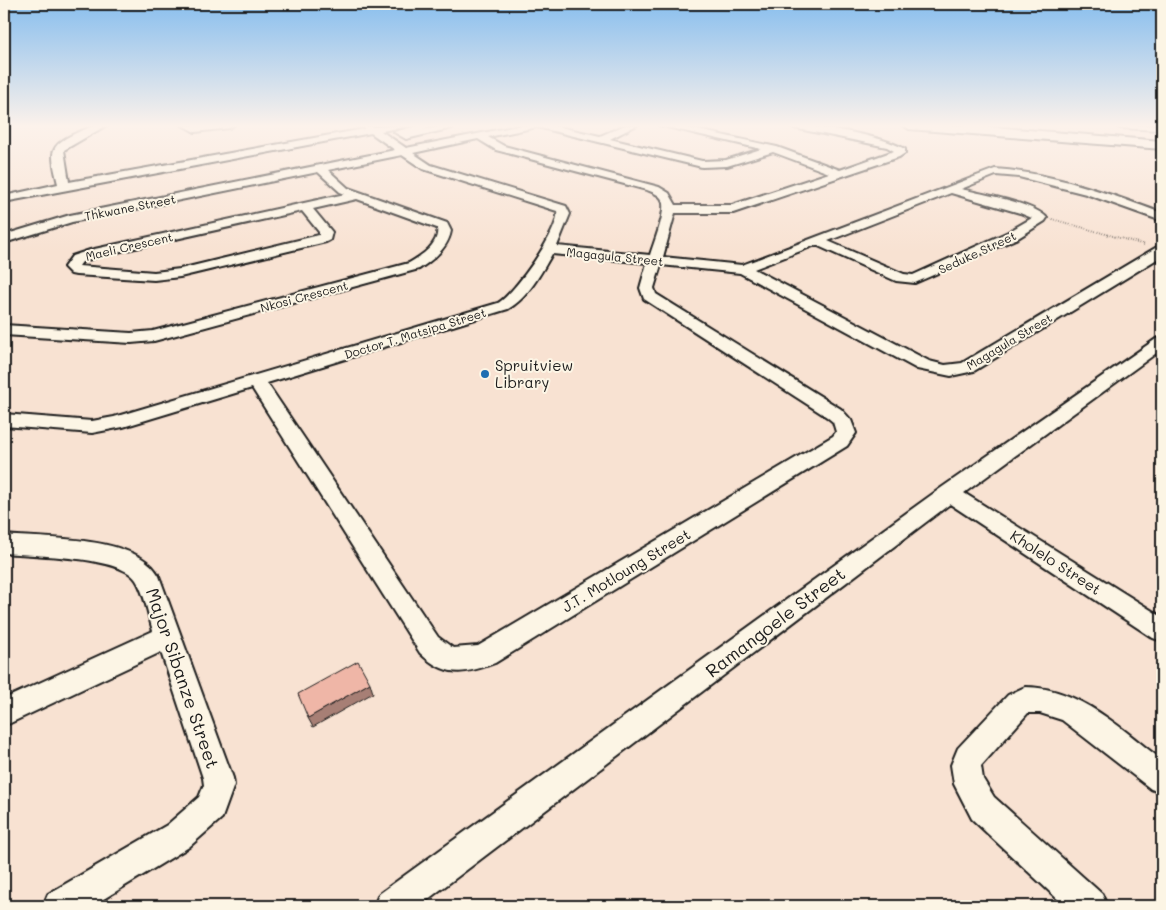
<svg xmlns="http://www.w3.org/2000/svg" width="1166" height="910" font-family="Mali,sans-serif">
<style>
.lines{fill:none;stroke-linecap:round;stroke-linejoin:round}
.minor-casing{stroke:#1c1c1c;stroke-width:4}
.major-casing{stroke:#1c1c1c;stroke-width:4}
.path{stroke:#1c1c1c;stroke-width:2;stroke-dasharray:0.5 2;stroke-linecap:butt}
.minor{fill:#fcf5e5;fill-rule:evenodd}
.major{fill:#fcf5e5;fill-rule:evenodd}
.shaded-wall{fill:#a77f75;stroke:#1c1c1c}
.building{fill:#efb6a7;stroke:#1c1c1c}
.poi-dot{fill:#1f6fb2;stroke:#fcf5e5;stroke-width:2}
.labels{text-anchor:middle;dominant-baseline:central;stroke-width:4;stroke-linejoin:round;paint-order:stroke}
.far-street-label{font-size:12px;fill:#1c1c1c;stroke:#fcf5e5}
.poi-label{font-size:15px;fill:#1c1c1c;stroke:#fcf5e5;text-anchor:start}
.street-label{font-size:15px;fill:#1c1c1c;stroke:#fcf5e5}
.near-street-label{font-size:18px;fill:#1c1c1c;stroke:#fcf5e5}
</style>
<rect width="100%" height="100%" fill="#f8e2d2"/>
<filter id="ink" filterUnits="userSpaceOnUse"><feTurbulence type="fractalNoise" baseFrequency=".02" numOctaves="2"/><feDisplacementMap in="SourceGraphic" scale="10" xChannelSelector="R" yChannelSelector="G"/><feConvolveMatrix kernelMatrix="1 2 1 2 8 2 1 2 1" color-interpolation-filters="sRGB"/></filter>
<g filter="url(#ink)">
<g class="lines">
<defs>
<path id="minor" d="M95 125H107L64 150 69 182 364 129 363 125 374 127 405 125 403 127 381 131 406 148 522 125H551L600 136 625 125H637L610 139 702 161 726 160 761 149 659 125H675L777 147 840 170 894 151 887 147 794 128 789 125C818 125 880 135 905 149V153L899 157 733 213H675L663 257 742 265 995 169C1053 173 1108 193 1162 213V221L1086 194 1019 177 996 175 961 189C982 194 1034 203 1047 218L1045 221 1018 238 915 283 896 281 816 245 754 269 929 361 945 365 962 363 1157 247 1162 246V256L974 371 951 376 917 369 740 273 661 265 654 288 656 294 841 409 851 420 856 433 847 446 495 663C464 675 445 677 420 653L252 388 123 427 92 433 4 426V414L92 421 114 417 498 303C514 294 561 229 557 211L423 169 402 155 328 170 348 188 447 223 451 231C448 248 433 260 419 269L154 341 131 343 4 335V325L131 333 153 331 409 263C421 256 440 244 437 228L357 199 313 209 332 232 330 240 326 242 180 277 154 280 76 275 71 274 64 267 72 256 90 250 345 194 340 192 318 172 72 222 4 243V235L70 215 395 150 371 133 4 202V196L58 184C56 175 53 165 53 156 52 139 83 131 95 125ZM537 127 702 167 727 166 773 152 829 173 732 205H676L669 193 659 187 504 146 488 137ZM478 139 496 150 647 190C652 192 658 194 661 198 669 207 653 244 650 255L557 246 570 214 566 206 431 165 413 153ZM951 193 1020 213 1032 218 1008 232 913 275 904 274 828 241ZM302 211 319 232V235L180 269 154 272 79 266 82 262 99 256ZM552 254 647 263 640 288 644 299 827 417 833 422 836 432 833 436 478 646 453 648 438 637 267 383 508 309C528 298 541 273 552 254Z
M182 125H234L229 128 195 132Z
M420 125H437L423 130 447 125 452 128 406 139 394 132Z
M1115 125H1162V130L1120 128Z
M1162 337V349L964 493 1162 617V641L1153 638 950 504 419 906H374L379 894 941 488 1156 339Z
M4 535C45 539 138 535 159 576L233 778 234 785 222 818 189 847 92 906H43L48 894 167 825 199 797 204 785 203 778 161 652 4 726V699L153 631C148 615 145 594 136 580 121 556 33 556 4 553Z
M1025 687C1079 687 1121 729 1162 760V793L1151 789 1062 720 1040 713H1028L981 766 983 779 994 797 1102 894 1107 906H1065L972 819 954 784 951 765 958 748 1008 695Z"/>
<path id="major" d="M903 125H968L1162 141V149L909 129Z"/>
</defs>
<!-- minor casing -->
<use href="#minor" class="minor-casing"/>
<!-- major casing -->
<use href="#major" class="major-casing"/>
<!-- path -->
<path class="path" d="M1052 219 1145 245"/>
<!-- minor -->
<use href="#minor" class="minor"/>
<!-- major -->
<use href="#major" class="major"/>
</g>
<!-- shaded-wall -->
<path class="shaded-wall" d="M370 683 373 693 313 727 308 718Z"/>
<!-- building -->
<path class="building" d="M358 661 370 683 308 718 298 694Z"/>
</g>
<!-- sky -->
<linearGradient id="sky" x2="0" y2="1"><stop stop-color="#88beee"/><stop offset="0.5" stop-color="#fcf2eb"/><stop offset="1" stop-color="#fcf2eb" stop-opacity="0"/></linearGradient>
<rect width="1166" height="252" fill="url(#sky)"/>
<!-- markers -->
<circle class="poi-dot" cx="485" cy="374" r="5"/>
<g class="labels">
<!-- far-street labels -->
<g class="far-street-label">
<text transform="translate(130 207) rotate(-11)">Thkwane Street</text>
<text transform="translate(129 246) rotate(-13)">Maeli Crescent</text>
<text transform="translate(977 252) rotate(-25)">Seduke Street</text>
<text transform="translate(615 256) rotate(6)">Magagula Street</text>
<text transform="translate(304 296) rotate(-15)">Nkosi Crescent</text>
<text transform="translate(415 333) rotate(-17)">Doctor T. Matsipa Street</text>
<text transform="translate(1009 341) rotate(-31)">Magagula Street</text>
</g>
<!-- poi labels -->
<g class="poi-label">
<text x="495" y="365">Spruitview<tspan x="495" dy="17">Library</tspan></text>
</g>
<!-- street labels -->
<g class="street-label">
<text transform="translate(1056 562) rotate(33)">Kholelo Street</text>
<text transform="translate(626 570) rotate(-31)">J.T. Motloung Street</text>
</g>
<!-- near-street labels -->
<g class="near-street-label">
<text transform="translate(775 622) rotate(-37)">Ramangoele Street</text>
<text transform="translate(183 678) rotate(71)">Major Sibanze Street</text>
</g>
</g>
<!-- margin -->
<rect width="1166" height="910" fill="none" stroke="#fcf5e5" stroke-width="20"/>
<rect x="10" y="10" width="1146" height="890" fill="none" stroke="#1c1c1c" stroke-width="2" filter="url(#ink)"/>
</svg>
